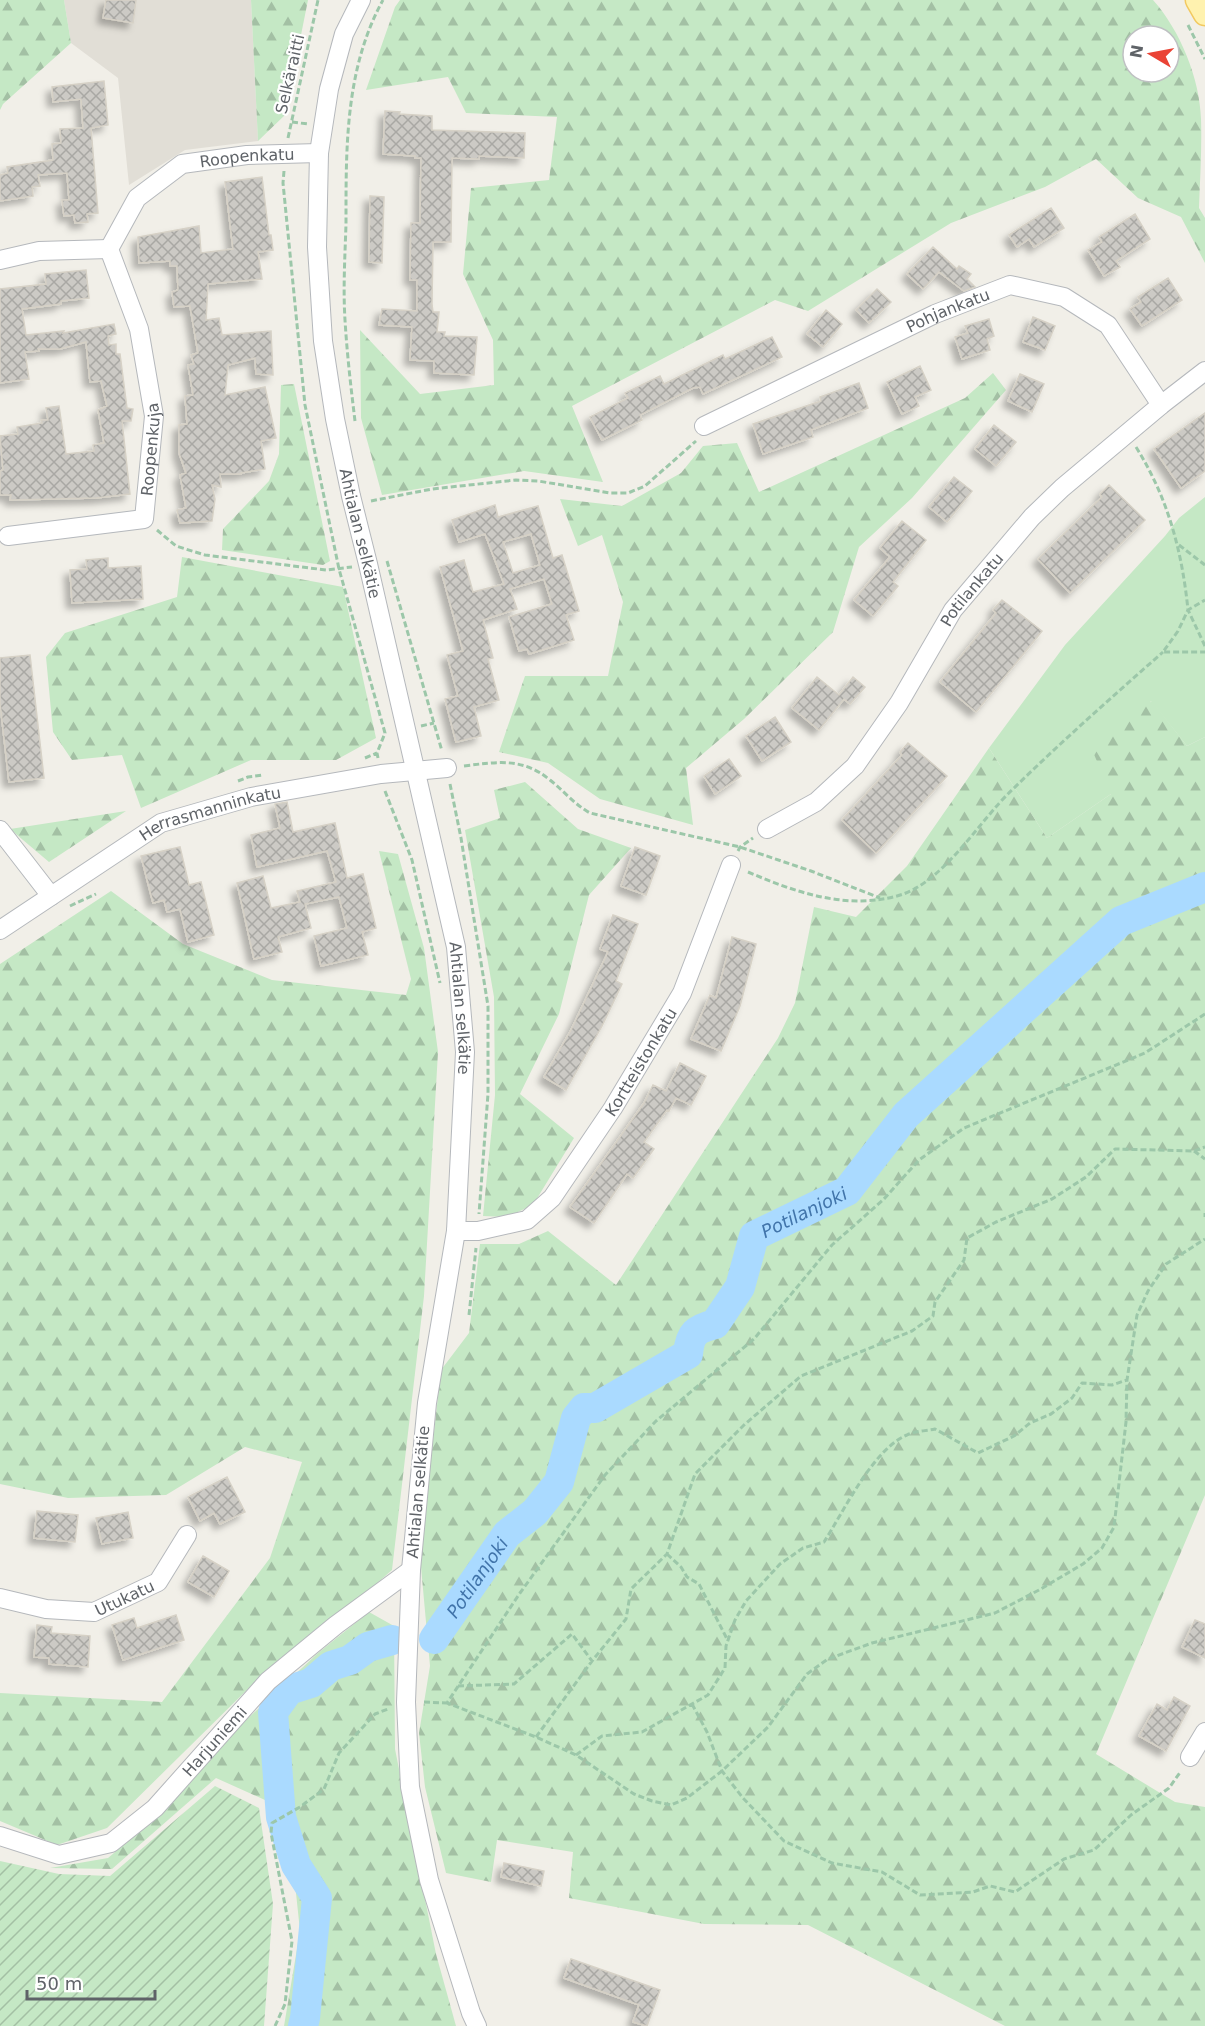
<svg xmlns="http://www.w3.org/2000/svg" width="1205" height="2026" font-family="'DejaVu Sans',sans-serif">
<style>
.education{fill:#e1ded6}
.grass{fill:#c5e8c5}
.forest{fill:url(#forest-firs);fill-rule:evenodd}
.garden{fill:url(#garden-furrows)}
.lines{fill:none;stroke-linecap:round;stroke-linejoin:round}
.river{stroke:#aadaff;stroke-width:30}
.building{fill:url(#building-cross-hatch);stroke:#d6d1c6;stroke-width:1.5;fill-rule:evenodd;filter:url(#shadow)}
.minor-casing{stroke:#b5b8bc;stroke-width:20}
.major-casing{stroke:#f2c960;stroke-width:25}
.path{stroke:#9cc7a9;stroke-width:3;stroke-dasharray:6 3;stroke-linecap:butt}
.minor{stroke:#fff;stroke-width:18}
.major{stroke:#fff2af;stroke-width:22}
.labels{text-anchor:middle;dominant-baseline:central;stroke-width:4.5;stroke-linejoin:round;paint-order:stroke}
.street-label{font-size:16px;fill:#5f6368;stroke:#fff}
.water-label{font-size:18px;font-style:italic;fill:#4174aa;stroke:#fff}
</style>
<defs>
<pattern id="forest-firs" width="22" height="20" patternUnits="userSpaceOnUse" patternTransform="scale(1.5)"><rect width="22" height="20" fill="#c5e8c5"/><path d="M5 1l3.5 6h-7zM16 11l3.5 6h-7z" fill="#a3c0a4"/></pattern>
<pattern id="garden-furrows" width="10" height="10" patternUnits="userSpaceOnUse" patternTransform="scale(1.5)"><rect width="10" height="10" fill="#c5e8c5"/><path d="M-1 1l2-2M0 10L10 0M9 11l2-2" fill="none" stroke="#a3c0a4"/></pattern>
<pattern id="building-cross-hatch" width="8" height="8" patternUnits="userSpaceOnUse" patternTransform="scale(1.5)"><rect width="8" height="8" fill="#cccac5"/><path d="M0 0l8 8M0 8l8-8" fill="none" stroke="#a9a8a4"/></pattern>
<filter id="shadow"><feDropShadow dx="-5.5" dy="5.5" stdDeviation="3" flood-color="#0004"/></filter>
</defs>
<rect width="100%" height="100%" fill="#f1efe8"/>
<!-- education -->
<path class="education" d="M64 0H251L258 141 185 150 129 185 118 78 71 43Z"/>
<!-- grass -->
<path class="grass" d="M1205 497V737L1187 746 1151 701 1111 794 1047 838 989 748 1065 645 1165 536 1179 518Z"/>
<!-- forest -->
<path class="forest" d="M0 0H64L71 43 3 104 0 110Z
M251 0H308L285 115 258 141Z
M400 0H1153C1180 30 1200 79 1201 119 1202 149 1200 179 1199 208L1205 218V263L1181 217 1138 198 1096 159 1045 187 951 223 808 311 775 300 572 406 603 482 524 471 382 495 361 418 360 330 420 394 494 385 493 340 463 274 471 188 549 180 557 117 466 113 448 77 366 90 395 7ZM1133 36H1169V72H1133Z
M993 373 1006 390 912 498 859 547 833 632 744 719 686 768 693 825 600 799 548 763 499 752 525 676H608L623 602 602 535 578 546 560 499 622 506 681 473 703 446 737 443 759 492 965 398Z
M294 384 330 561 323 565 222 550 223 529 269 481 279 454 281 385Z
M182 557 343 587 376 738 336 760H251L141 808 122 755 72 760 53 732 46 657 65 633 177 597Z
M1152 701 1187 746 1205 737V1495L1096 1754 1175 1802 1205 1807V2026H1005L808 1925 704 1924 569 1898 573 1852 497 1840 491 1882 446 1873 425 1787 419 1733 430 1666 420 1556 441 1370 469 1333 480 1244H519L548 1231 616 1285 778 1038 795 1003 814 907 856 917 907 866 989 748 1047 838 1111 794 1090 745Z
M525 782 578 829 631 848 589 895 559 1014 520 1094 574 1138 533 1205 507 1217 483 1216 495 1095 494 997 465 830 500 818 494 790Z
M126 811 49 862 10 829Z
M379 851 398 854 424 948 438 1052 424 1296 392 1570 341 1615 262 1675 107 1828 57 1845 0 1821V1693L162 1702 270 1558 302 1462 245 1447 166 1495 68 1498 0 1484V964L111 891 183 944 272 980 406 995 411 979Z
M369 1612 394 1626 395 1749 436 1954 456 2026H284L300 1931 294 1874 276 1805 216 1778 112 1869 50 1868 108 1858 160 1814 213 1751 318 1653Z"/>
<!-- garden -->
<path class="garden" d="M215 1786 259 1808 273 1904 264 2026H0V1861L59 1874 110 1876Z"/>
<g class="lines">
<!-- river -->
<g class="river">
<path id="s1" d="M434 1639 507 1534 535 1512 559 1482 576 1418 584 1408H595L688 1354C690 1333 696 1329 715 1324L740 1287 754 1236 847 1191 906 1115 1121 921 1205 887"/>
<path d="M303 2026 305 2018 317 1898 296 1865 281 1817 273 1712 289 1690 311 1683 331 1666 350 1660 368 1647 392 1640"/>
</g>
</g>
<!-- building -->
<path class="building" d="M106 0H136L133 23 103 18Z
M104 81 108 125 91 128 98 213 87 214 88 222 75 223 74 215 64 216 62 200H69L67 173 38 175 40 186 32 187 33 196 0 201V175L8 173 7 167 53 160 52 144 61 143 60 129 83 128 81 99 53 102 52 87Z
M385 111 400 112 399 114 432 116V130L525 133 524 158 479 156V159L452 158 451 242H433L432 304 433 312H439L437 332H445L444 336 477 337 474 375 434 373V361L410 360 412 327 379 325 382 309 417 311V280H410L411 223H420L421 158H415V156L383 154Z
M262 177 269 235H271L273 250 258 252 262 279 208 284 206 320 219 318 222 335 271 331 273 375 256 374 255 358 228 365 225 395 265 387 276 438 261 441 265 469 241 473V474H220L221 487 212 485 215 499 212 521 180 523 177 510 186 508 180 475 186 473 179 453V425L187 424 185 396 193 395 188 365 194 364 191 355 198 353 190 306 174 307 172 292 178 290 177 266H170V261L139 263 138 237 199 226 201 253 233 249 225 182Z
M370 196 384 197 382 263 369 262Z
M1051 208 1064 228 1034 247 1029 239 1017 247 1009 235Z
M1135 214 1150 239 1116 261 1120 267 1104 276 1088 250 1102 242 1099 237Z
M933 247 957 269 959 266 971 274 967 279 975 287 964 291 939 272 923 289 907 274Z
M86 270 89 298 61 301V304L22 309 26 335 64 331 63 333 114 324 116 334 108 336 109 345 116 344V354H120L127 408 133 409 131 421H122L130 494 96 498 10 500 11 495H0V471L3 470 0 436 18 434 17 427 42 423 41 420H48L46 408 59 406 66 454 94 451 93 445 104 443 98 410 107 406 101 381 90 382 86 342 60 349H38L39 351 25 352 29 379 0 383V289L46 284 45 274Z
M1168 278 1182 300 1142 326 1130 309 1141 302 1138 297Z
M877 289 891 302 869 323 856 310Z
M826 310 842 324 823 347 807 334Z
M1033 317 1055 326 1045 350 1023 342Z
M989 319 994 336 987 339 990 350 962 359 955 337 968 333 965 326Z
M772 337 782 357 703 394 700 387 693 388 640 415 642 420 602 440 590 417 628 398 625 393 660 376 664 384 723 355 725 359Z
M920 366 931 390 915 397 919 406 902 414 887 382Z
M1020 374 1044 384 1032 412 1008 401Z
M859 383 868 408 811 430 813 437 763 454 753 424 821 401 820 397Z
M1205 413V471L1181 488 1154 449Z
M994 425 1016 442 996 466 975 449Z
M954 477 972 491 947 522 929 507Z
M1109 485 1145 520 1070 593 1038 559 1102 497 1100 494Z
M495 505 498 517 538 506 553 558 562 555 579 611 566 615 574 640 529 654 527 649 519 651 509 617 552 604 544 579 510 589 517 609 483 620 493 658 488 659 499 700 474 707 481 736 456 742 445 699 458 696 447 655 463 651 440 567 464 560 473 592 504 584 485 534 459 542 452 520ZM531 534 540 565 513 573 503 542Z
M902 521 926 540 893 582 898 586 873 616 854 600 890 557 880 548Z
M108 558V568L141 566 143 599 72 603 70 570 87 569 86 560Z
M1002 600 1042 631 976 712 940 682 996 613 993 610Z
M30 655 44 778 9 782 0 703V658Z
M817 677 839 695 853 677 865 687 850 704 844 699 819 730 792 708Z
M775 717 791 742 762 761 746 736Z
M908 743 947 776 876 853 842 820 902 755 900 752Z
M729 759 741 776 715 794 704 776Z
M287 802 293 832 335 823 347 878 363 874 376 928 362 932 368 955 321 966 314 936 347 928 339 897 305 904 311 928 278 937 282 952 254 959 237 883 263 876 271 908 300 902 297 891 336 882 327 851 257 867 251 835 280 828 275 804Z
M180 847 189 885 201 882 214 935 188 942 180 909 167 912 164 900 153 903 141 856Z
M635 847 660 856 646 895 621 886Z
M613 915 638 924 616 981 622 984 602 1026 566 1090 544 1077 571 1030 608 952 600 949Z
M732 937 756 944 740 1006 721 1051 691 1039 710 995 716 998Z
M680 1063 706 1076 691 1105 676 1098 669 1111 667 1110 644 1142 654 1149 633 1178 627 1174 594 1223 570 1207 644 1103 653 1085 666 1091Z
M227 1477 245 1512 220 1524 214 1513 200 1521 188 1497Z
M37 1511 78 1515 75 1542 34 1538Z
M128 1512 133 1538 102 1544 96 1518Z
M203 1556 229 1571 214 1597 188 1582Z
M176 1615 184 1640 123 1660 112 1625 134 1618 137 1628Z
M1195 1620 1205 1624V1658L1182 1647Z
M37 1625 52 1627 51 1633 90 1636 88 1667 49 1664V1658L34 1657Z
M1174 1697 1190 1706 1166 1751 1139 1736 1157 1704 1167 1710Z
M504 1863 544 1871 541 1886 501 1877Z
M571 1959 660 1990 647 2026 633 2022 639 2005 564 1978Z"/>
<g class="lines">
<defs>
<g id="minor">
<path id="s2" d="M361 0 344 34 329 89 319 153 317 247 323 341 335 419 351 496 368 564 456 947 465 1052 456 1231 427 1403 411 1570 406 1702 410 1787 429 1880 471 2013 477 2026"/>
<path id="s3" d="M109 249 137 198 182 164 247 155 319 153"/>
<path d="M0 260 39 251 109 249"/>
<path id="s4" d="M704 426 935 314 1010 285 1064 297 1108 325 1161 405"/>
<path id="s5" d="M8 536 144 519 154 416 139 329 109 249"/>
<path id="s6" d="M767 829 816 802 855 766 899 703 953 610 1032 517 1062 488 1161 405 1205 371"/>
<path d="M0 830 51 896"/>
<path id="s7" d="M0 930 161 823 251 797 381 774 447 768"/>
<path id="s8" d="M456 1231H478L527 1220 552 1198 613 1108 682 993 731 865"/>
<path id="s9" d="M0 1598 46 1609 94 1612 158 1582 187 1535"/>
<path d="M1190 1757 1205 1732"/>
<path id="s10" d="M0 1836 59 1855 111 1843 155 1808 268 1681 336 1625 411 1570"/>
</g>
<path id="major" d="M1197 0 1205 14"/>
</defs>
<!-- minor casing -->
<use href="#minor" class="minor-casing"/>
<!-- major casing -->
<use href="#major" class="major-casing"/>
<!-- path -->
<path class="path" d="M1188 25 1205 59
M292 122 308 124
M288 138 318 0
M284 171 283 183 305 405 339 569 385 733 377 753 378 758
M355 421C351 388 347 354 345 320 343 288 345 256 346 224 346 147 345 69 383 0
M1136 447C1168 498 1182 551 1188 610L1205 600
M371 501 432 489 516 480 538 481 610 493H628L645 486 696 441
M157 530 176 546 205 555 326 570 352 567
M1179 545 1205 565
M387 561 442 751
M1205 646 1188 610 1178 631 1163 652H1205
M421 726 434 723
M365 758 377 753
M464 766C497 762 522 757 550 780 564 791 574 804 590 813L740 847 811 871 880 898
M238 781 248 777 264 775
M450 784 461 838 488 1006V1094L479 1214
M385 791 412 860 440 983
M738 851 740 847 753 838
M748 872C795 892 845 910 897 896 943 884 978 822 1012 790 1061 742 1112 697 1163 652
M70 906 96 894
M1205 1014 1145 1053 964 1128 919 1160 883 1200 832 1245 754 1339 656 1421 605 1475 520 1593 447 1703 536 1737 576 1755 634 1794 652 1801 671 1805 687 1798 722 1771 768 1727 807 1674 828 1659 872 1643 995 1613 1039 1590 1083 1564 1102 1548 1114 1527 1126 1422 1127 1380 1137 1315 1148 1291 1166 1264 1205 1239
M1194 1151 1205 1159
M1205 1213V1217
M469 1315 476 1248
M667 1554 681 1567 687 1577 699 1584 727 1639
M458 1686 514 1684 572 1634 592 1661 626 1619 631 1589 667 1554 695 1474 744 1425 801 1376 912 1331 933 1316 935 1302 964 1260 967 1238 996 1222 1052 1199 1086 1177 1115 1149 1194 1151 1205 1147
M424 1702 447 1703
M692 1704 707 1732 722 1771 743 1798 784 1841 832 1863 882 1872 920 1895 973 1892 990 1886 1015 1892 1064 1859 1094 1850 1131 1815 1169 1788 1181 1771
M536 1737 592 1661
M576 1755 602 1736 642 1732 708 1695 725 1668 726 1646 735 1620 746 1601 780 1564 803 1548 824 1542C844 1511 873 1449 907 1435 915 1431 926 1431 935 1429L978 1453 1014 1436 1030 1423 1051 1414 1072 1398 1082 1383 1112 1385 1127 1380
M275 2026 285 2004 292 1941 271 1833 272 1823 300 1807 324 1789 339 1753 375 1714 388 1709"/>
<!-- minor -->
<use href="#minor" class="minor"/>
<!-- major -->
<use href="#major" class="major"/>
</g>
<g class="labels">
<!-- street labels -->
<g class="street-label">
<text transform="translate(290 74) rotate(-77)">Selkäraitti</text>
<text stroke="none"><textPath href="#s3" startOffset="180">Roopenkatu</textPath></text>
<text stroke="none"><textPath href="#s4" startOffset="270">Pohjankatu</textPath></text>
<text stroke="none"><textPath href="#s5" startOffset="207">Roopenkuja</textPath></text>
<text stroke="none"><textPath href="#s2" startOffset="544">Ahtialan selkätie</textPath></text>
<text stroke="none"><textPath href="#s6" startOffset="321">Potilankatu</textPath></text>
<text stroke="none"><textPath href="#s7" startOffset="243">Herrasmanninkatu</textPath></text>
<text stroke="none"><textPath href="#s2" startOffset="1030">Ahtialan selkätie</textPath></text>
<text stroke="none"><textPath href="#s8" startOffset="268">Kortteistonkatu</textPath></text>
<text transform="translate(418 1492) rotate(-85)">Ahtialan selkätie</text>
<text stroke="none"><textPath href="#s9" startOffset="129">Utukatu</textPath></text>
<text stroke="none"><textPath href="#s10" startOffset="261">Harjuniemi</textPath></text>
</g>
<!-- water labels -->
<g class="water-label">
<text stroke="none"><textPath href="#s1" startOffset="597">Potilanjoki</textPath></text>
<text stroke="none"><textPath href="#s1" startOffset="75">Potilanjoki</textPath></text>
</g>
</g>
<!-- north arrow -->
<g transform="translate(1151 54) rotate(280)"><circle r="28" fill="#ffffff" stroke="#bfc1c3" stroke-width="1.5"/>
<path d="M0-4.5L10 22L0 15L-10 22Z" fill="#ea4335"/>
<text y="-9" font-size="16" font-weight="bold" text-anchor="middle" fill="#5f6368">N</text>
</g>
<!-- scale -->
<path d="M27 1990v9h128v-9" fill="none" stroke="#5f6368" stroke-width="3"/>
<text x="36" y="1990" font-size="18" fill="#5f6368" stroke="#ffffff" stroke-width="4.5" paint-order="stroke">50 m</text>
</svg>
